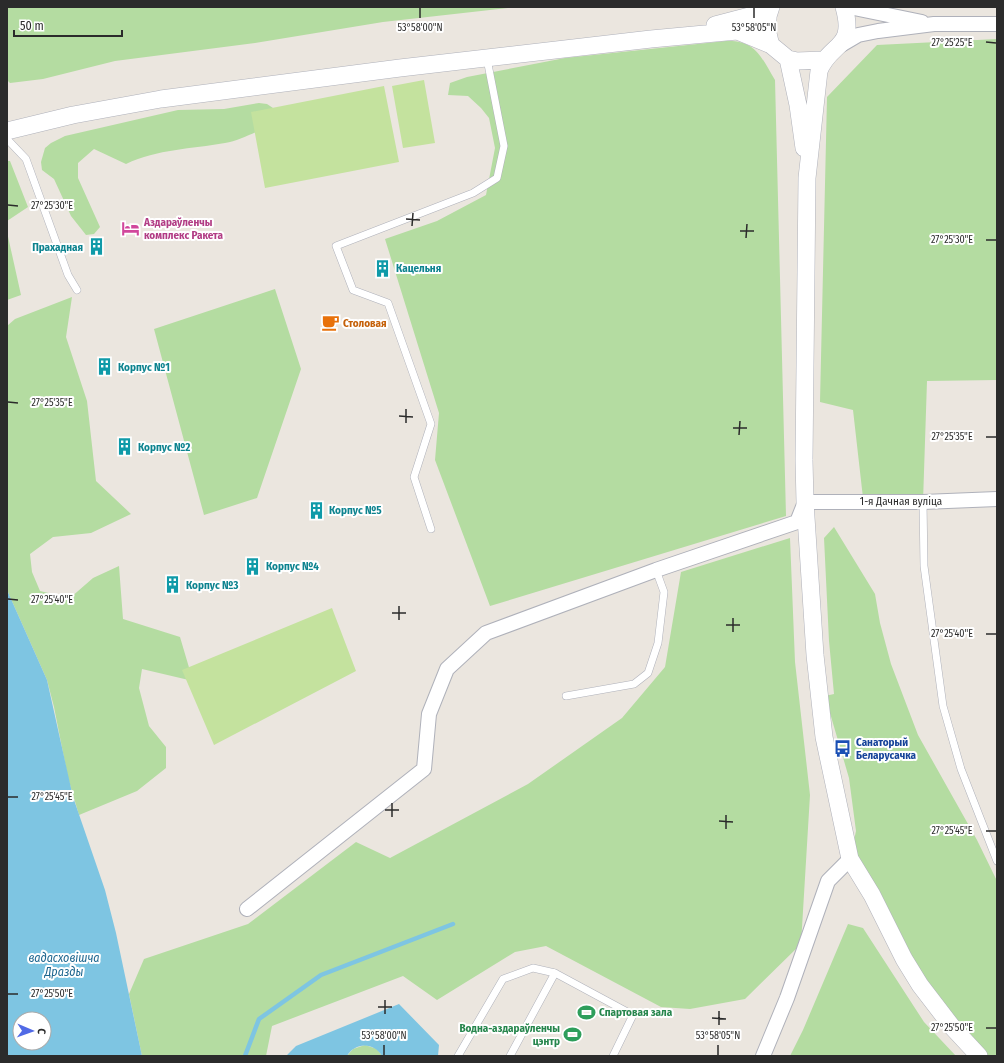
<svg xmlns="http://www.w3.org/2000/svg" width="1004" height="1063" font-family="'Fira Sans Condensed',sans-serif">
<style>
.green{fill:#b4dca1}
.pitch{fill:#c4e29e}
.water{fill:#7ec5e2;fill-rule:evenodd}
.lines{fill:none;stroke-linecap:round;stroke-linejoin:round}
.stream{stroke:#7ec5e2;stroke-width:4.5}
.service-casing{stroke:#afb1ba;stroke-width:8}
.minor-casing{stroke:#afb1ba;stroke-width:16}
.tertiary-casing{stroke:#afb1ba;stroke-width:18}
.service{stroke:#fff;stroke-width:7}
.minor{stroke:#fff;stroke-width:14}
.tertiary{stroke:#fff;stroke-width:17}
.ticks{fill:none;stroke:#2b2b2b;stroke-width:1.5}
.labels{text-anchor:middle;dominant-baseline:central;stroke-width:4;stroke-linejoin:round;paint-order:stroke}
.hotel-label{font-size:11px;font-weight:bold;fill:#b23c85;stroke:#fff;text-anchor:start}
.culture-label{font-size:11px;font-weight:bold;fill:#0d838f;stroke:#fff;text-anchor:start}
.food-label{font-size:11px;font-weight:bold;fill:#c56008;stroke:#fff;text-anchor:start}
.street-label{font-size:11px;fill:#2b2b2b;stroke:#fff}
.transit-label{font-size:11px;font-weight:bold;fill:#164399;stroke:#fff;text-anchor:start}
.leisure-label{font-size:11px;font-weight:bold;fill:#27864d;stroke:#fff;text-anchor:start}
.water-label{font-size:12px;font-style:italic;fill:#1c658e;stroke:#fff}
.ticks-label{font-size:10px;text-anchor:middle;fill:#2b2b2b;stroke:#fff;stroke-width:4;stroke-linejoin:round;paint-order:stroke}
</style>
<rect width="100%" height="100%" fill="#ebe6df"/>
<!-- green -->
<path class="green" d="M7 7H516L383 22 255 43 115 61 43 79 10 83 7 80Z
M997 39V380L927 381 923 502 863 498 853 410 820 402 827 97 877 45Z
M726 41C756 40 761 57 775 80L786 516 490 606 435 460 439 413 385 239 437 221 486 195 495 148 489 118 481 108 468 96 448 95 450 83 467 77 565 58Z
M259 103 267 104 273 108 263 129C251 134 238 141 225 143 191 149 158 149 126 164L94 149 78 163V178L100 227 94 234 86 235 71 216 54 179 42 170 41 162 45 148 51 143 65 136 178 110 224 109Z
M7 161H10L28 207 7 221Z
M7 232 21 295 7 300Z
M275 289 301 369 257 498 204 515 154 329Z
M72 297 66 337 87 401 96 481 131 514 91 533 53 537 30 554 32 572 40 591 70 598 93 578 119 566 123 619 180 637 193 681 142 669 139 688 149 726 166 747V768L137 791 79 815 68 778 54 707 47 680 7 590V326L15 319Z
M834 527 875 594 880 623 891 664 918 735 977 840 997 881V1056H979L953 1028 850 859 856 831 849 778 825 696 834 694 829 641 824 538Z
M790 538 795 662 810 795 801 944 745 999 690 1009 661 1007 546 946 515 952 437 1000 403 976 272 1026 266 1056H142L129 994 144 959 248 924 356 842 390 858 528 784 622 718 665 667 681 572Z
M848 924 863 928 924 1022 956 1056H790L803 1030Z
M365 1045 377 1049 382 1056H347L353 1049Z"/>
<!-- pitch -->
<path class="pitch" d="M424 80 435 143 403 148 392 86Z
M384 86 399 162 265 188 251 112Z
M332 608 356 671 214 745 182 670Z"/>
<!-- water -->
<path class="water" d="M7 590 47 680 73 797 105 890 116 933 142 1056H7ZM20 1019H44V1043H20Z
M399 1004 439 1045 438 1056H382C374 1042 355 1042 347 1056H286L296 1046Z"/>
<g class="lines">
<!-- stream -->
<path class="stream" d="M245 1056 259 1019 321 975 453 924"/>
<defs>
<path id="service" d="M7 139 26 159 68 275 77 290
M923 502 924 566 943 706 961 769 997 861
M431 529 414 477 431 424 388 303 353 290 336 246 473 193 497 178 504 146 487 59
M566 696 634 684 648 673 658 643 664 592 656 570
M555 973 633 1015 613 1056
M458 1056 503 979 533 968 555 973 510 1056"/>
<path id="minor" d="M849 7 922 22
M841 45 858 35 878 31 934 24H997
M247 909 424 769 429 714 447 669 486 633 656 570 797 522 805 502H923L997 499
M763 1056 787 998 828 881 850 859"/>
<path id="tertiary" d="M771 7C765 21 767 32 771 45
M844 7C856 50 830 42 819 71L807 178 804 460 805 502 815 655 824 737 850 859 872 895 904 959 920 985 953 1028 979 1056
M715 25 761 13 767 7
M788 59 798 105 804 148
M7 131 73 115 161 99 400 68 651 39 737 31 771 45 788 59 797 61 823 60"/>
</defs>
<!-- service casing -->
<use href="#service" class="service-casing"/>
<!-- minor casing -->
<use href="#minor" class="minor-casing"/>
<!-- tertiary casing -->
<use href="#tertiary" class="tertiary-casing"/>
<!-- service -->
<use href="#service" class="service"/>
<!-- minor -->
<use href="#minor" class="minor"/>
<!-- tertiary -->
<use href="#tertiary" class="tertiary"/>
</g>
<!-- ticks -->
<path class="ticks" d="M420 18V8M754 18V8M986 42 996 43M8 205 18 206M406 219 420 220M412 226 413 213M740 231H754M746 238 747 224M986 240H996M8 402 18 403M399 416 413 417M406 423V409M733 428H747M739 435 740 421M986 437H996M8 599 18 600M392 613H406M399 620V606M726 625H740M733 632V618M986 634H996M8 797H18M385 810H399M392 817V803M719 821 733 822M726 829V815M986 831H996M8 994H18M378 1007H392M385 1014V1000M712 1018 726 1019M719 1025V1011M986 1028H996M384 1055V1045M718 1055V1045"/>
<!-- icons -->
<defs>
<symbol id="hotel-bare" viewBox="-9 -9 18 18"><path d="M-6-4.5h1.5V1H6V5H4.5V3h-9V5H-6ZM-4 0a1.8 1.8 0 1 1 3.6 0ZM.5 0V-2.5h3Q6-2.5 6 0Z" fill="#d1479c" stroke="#fff" stroke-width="2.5" paint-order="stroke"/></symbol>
<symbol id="building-bare" viewBox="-9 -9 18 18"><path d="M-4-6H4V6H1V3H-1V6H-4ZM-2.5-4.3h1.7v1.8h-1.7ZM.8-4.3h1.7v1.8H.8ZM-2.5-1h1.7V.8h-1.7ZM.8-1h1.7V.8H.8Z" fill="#0f9aa8" stroke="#fff" stroke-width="2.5" paint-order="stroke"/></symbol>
<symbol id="cafe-bare" viewBox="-9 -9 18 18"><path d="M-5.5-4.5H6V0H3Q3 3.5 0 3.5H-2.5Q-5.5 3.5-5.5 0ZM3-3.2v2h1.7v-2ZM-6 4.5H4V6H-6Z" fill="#e8710a" stroke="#fff" stroke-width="2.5" paint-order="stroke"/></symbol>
<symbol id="bus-bare" viewBox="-9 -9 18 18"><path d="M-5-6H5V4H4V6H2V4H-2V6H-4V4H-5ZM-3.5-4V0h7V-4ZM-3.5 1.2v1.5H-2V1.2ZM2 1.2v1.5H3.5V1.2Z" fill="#1a4fb4" stroke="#fff" stroke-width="2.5" paint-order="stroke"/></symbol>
<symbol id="stadium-bare" viewBox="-9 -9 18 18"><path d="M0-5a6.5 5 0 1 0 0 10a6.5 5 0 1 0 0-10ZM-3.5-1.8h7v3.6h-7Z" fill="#2e9e5b" stroke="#fff" stroke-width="2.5" paint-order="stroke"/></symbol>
</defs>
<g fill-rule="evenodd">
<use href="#hotel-bare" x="118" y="216" width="25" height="25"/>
<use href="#building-bare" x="84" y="234" width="25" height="25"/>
<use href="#building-bare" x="370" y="256" width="25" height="25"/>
<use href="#cafe-bare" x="318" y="310" width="25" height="25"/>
<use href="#building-bare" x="92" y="354" width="25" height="25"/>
<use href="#building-bare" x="112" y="434" width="25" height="25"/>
<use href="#building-bare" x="304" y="498" width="25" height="25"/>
<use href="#building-bare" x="240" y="554" width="25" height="25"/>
<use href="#building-bare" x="160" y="572" width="25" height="25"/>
<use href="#bus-bare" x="830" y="736" width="25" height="25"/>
<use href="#stadium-bare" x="574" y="1000" width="25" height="25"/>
<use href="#stadium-bare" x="560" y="1022" width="25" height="25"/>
</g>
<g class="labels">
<!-- hotel labels -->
<g class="hotel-label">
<text x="144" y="222">Аздараўленчы<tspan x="144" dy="13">комплекс Ракета</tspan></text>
</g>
<!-- culture labels -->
<g class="culture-label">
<text x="83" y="247" text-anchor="end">Прахадная</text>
<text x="396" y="268">Кацельня</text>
<text x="118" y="367">Корпус №1</text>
<text x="138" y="447">Корпус №2</text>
<text x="329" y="510">Корпус №5</text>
<text x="266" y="566">Корпус №4</text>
<text x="186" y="585">Корпус №3</text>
</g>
<!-- food labels -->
<g class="food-label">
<text x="343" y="323">Столовая</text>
</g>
<!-- street labels -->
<g class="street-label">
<text x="901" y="501">1-я Дачная вуліца</text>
</g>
<!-- transit labels -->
<g class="transit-label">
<text x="856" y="742">Санаторый<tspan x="856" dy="13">Беларусачка</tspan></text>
</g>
<!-- leisure labels -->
<g class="leisure-label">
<text x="599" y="1012">Спартовая зала</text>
<text x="560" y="1028" text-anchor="end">Водна-аздараўленчы<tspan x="560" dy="13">цэнтр</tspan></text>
</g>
<!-- water labels -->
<g class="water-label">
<text x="64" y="958">вадасховішча<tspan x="64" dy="14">Дразды</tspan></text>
</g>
</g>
<g class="ticks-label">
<text x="420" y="31">53°58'00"N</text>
<text x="754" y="31">53°58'05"N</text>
<text x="952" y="46">27°25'25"E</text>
<text x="52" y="209">27°25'30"E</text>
<text x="952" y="243">27°25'30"E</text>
<text x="52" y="406">27°25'35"E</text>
<text x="952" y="440">27°25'35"E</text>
<text x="52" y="603">27°25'40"E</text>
<text x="952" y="637">27°25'40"E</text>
<text x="52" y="800">27°25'45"E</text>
<text x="952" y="834">27°25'45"E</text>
<text x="52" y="997">27°25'50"E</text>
<text x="952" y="1031">27°25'50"E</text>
<text x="384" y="1039">53°58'00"N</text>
<text x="718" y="1039">53°58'05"N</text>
</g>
<!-- border -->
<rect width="1004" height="1063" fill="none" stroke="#2b2b2b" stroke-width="16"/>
<!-- north arrow -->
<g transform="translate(32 1031) rotate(92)"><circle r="19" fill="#ffffff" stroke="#aaaaaa"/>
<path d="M0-3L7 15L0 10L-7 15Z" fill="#516ae6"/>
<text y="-6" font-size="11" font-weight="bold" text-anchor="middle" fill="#2b2b2b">С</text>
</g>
<!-- scale -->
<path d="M14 30v6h108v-6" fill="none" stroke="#2b2b2b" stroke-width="2"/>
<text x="20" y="30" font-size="12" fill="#2b2b2b" stroke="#ffffff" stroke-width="3" paint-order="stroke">50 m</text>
</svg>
